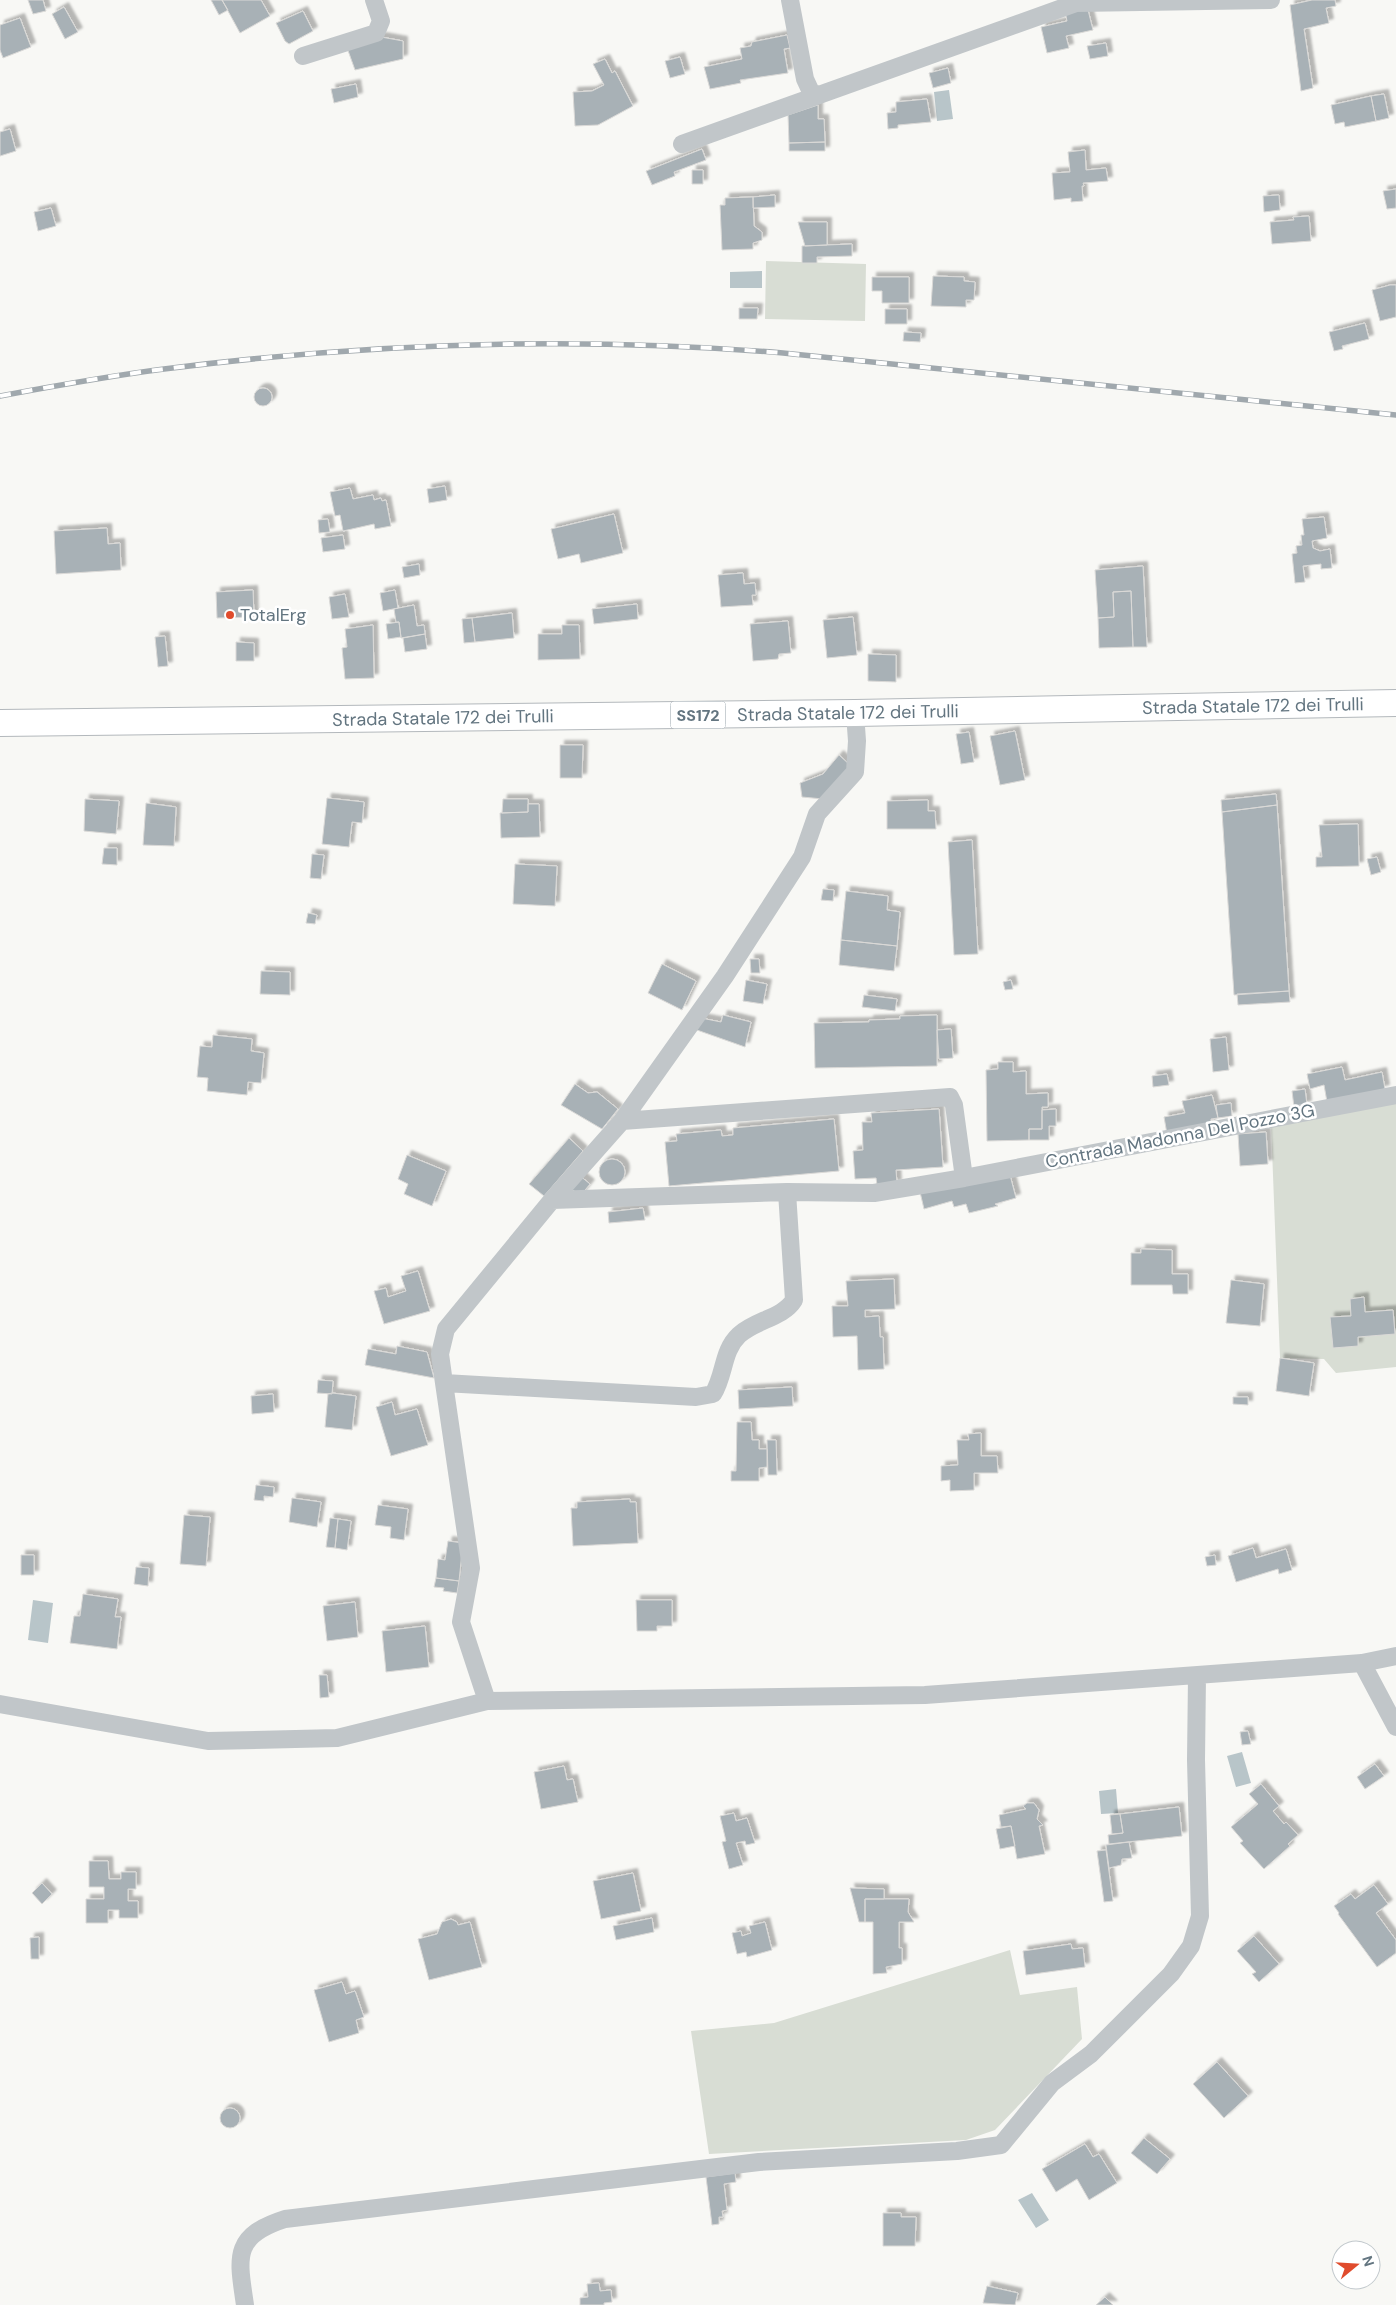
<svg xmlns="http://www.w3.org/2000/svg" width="1396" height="2305" font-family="'DM Sans',sans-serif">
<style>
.green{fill:#d8ddd4}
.water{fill:#b8c5c9}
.building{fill:#a8b1b6;stroke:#dad9d7;filter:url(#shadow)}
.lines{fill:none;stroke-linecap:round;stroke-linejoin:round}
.primary-casing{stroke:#b3b8bc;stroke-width:28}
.minor{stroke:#c1c6c9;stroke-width:18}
.primary{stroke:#fff;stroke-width:26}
.rail-casing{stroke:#a0a8ad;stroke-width:5.5}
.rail{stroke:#fff;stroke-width:4;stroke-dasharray:11;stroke-linecap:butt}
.poi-dot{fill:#e04c2d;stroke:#fff;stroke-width:2}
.labels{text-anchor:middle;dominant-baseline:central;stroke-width:5;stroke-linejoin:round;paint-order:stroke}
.shield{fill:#fff;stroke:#929ea6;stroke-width:1}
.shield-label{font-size:16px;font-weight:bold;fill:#637580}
.poi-label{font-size:18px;fill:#637580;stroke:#fff;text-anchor:start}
.street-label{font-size:18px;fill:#637580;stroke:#fff}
</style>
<defs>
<filter id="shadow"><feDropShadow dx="4.5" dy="-4.5" stdDeviation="1" flood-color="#0004"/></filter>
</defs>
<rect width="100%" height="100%" fill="#f8f8f5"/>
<!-- green -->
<path class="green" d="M766 261 866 264 865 321 765 319Z
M1396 1103V1367L1336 1373 1324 1359 1280 1358 1271 1123Z
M1010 1950 1020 1995 1077 1987 1082 2039 995 2130 966 2140 709 2154 691 2031 774 2023Z"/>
<!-- water -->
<path class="water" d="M949 90 953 119 937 121 934 92Z
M762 271V288H730V272Z
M33 1600 53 1603 48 1643 28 1640Z
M1242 1752 1251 1783 1236 1787 1227 1756Z
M1116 1789 1118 1813 1101 1814 1099 1791Z
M1032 2193 1049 2220 1036 2228 1018 2200Z"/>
<!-- building -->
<path class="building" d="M28 0H43L46 11 33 14Z
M211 0H222L228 10 219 15Z
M222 0H261L270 16 240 33Z
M1312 0H1335L1336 6 1326 8 1329 23 1304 29 1313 88 1301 91 1290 5Z
M1087 6 1093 30 1066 36 1069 48 1047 53 1041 27 1067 21 1065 11Z
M64 7 78 32 65 39 52 14Z
M303 11 313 31 289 44 285 41 276 23Z
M20 18 31 47 3 58 0 50V25Z
M787 35 790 48 784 49 788 73 740 80 741 83 710 89 704 67 742 59 740 48 751 46 752 42Z
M381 37 403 41V59L355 70 346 45Z
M1106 43 1108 56 1090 59 1087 46Z
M680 57 685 74 670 78 665 61Z
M605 59 612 73 615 71 633 106 598 125 575 126 573 92 592 91 604 85 593 64Z
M948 68 951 83 933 88 929 73Z
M356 84 358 97 334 103 331 89Z
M1384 94 1389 118 1376 121 1371 96Z
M1371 96 1376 121 1345 127 1344 122 1335 124 1331 105Z
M927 99 931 122 898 125V128L888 129 887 113 896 112V102Z
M818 105V119H824L825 142 789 143 788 115Z
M10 129 16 151 0 156V132Z
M825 142V151H789V143Z
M702 149 706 160 674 172 675 176 652 185 646 171Z
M1085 150 1086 170 1106 168 1108 181 1083 183 1084 186H1082L1083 201 1071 202V198L1054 200 1052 173 1070 172 1068 152Z
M692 170H703V184H692Z
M1396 189V208L1387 209 1383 191Z
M775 195V207L753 208V197Z
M1279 195 1280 210 1264 212 1263 196Z
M753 197 754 226 762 232V240L753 243V249L722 250 720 205H725V198Z
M51 208 56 226 38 231 34 212Z
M1309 216 1311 241 1272 244 1270 222 1294 220 1293 217Z
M798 222H827V245L805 246Z
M852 244V256L817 257V263H802V246Z
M933 276 964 277V281L975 282 974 300H966V307L931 306Z
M872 277H909V303H882V291H872Z
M1390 285H1396V317L1380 321 1372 290Z
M739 308H758L757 319H739Z
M885 309H907V324H885Z
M1365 323 1369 339 1342 346 1343 349 1334 351 1329 332Z
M904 332 921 333 920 342 903 341Z
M254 397a9 9 0 1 1 18 0a9 9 0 1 1-18 0Z
M445 486 447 500 429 503 427 489Z
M350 488 353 499 373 495 374 500 381 498 382 501 386 500 391 526 375 529 374 524 343 531 340 515 335 516 330 492Z
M614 514 623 553 581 563 579 554 558 559 551 529Z
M1324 517 1327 538 1312 541 1313 548 1320 551 1330 549 1332 568 1321 569V564L1303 566 1305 582 1295 583 1292 554 1297 553 1296 546 1302 545 1301 535H1304L1302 519Z
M328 519 330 532 319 533 318 520Z
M107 528 108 544 120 543 121 570 56 574 54 531Z
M343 535 345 549 323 552 321 538Z
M419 564 420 575 404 578 402 567Z
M1143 566 1147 647H1133L1131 591 1113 592 1114 617 1098 618 1095 570Z
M743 573 744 584 755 583 756 595H752L753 605 721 607 718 575Z
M253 590 254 617 217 618 216 592Z
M395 590 398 608 383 611 380 593Z
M1131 591 1133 647 1099 648 1098 618 1114 617 1113 592Z
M345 594 349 617 332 619 329 597Z
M637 604 638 619 594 624 592 609Z
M414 605 417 626 424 625 425 634 401 638 399 622H396L394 609Z
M512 613 514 638 475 642 472 618Z
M853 617 857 655 827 658 823 620Z
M472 618 475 642 464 643 462 619Z
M788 621 791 653 779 654 778 659 753 661 750 624Z
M399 622 401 637 388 639 386 624Z
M373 625 374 678 345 679 342 648 347 647 345 629Z
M562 625H579L580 659 538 660V634H562Z
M425 634 427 649 405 652 403 638Z
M165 636 168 666 158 667 155 637Z
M236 642 254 643V661H236Z
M868 654 896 655V682L868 681Z
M1015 731 1025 780 1000 785 990 736Z
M969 732 974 762 961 764 956 734Z
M560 745H583L582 778H560Z
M839 755 851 766 823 799 802 797 800 783 823 774Z
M1276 794 1277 805 1222 812 1221 800Z
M327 798 364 802 362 823 352 822 349 847 322 844Z
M85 799 119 801 116 834 84 831Z
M503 799H528V812L502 813Z
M928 800V811H935L936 829H887V801Z
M146 803 176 807 174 846 143 845Z
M528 804H539L540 837 501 838 500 813 528 812Z
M1277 805 1289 991 1234 995 1222 812Z
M1358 824 1359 866 1316 867V857H1322L1319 825Z
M972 840 978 954 954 955 948 842Z
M104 848H117V865L102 864Z
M312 854 324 855 321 879 310 878Z
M1377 857 1381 872 1371 875 1367 859Z
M515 864 557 866 555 906 513 904Z
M823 889 834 890 833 901 821 900Z
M846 891 888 896 887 910 900 912 897 946 841 940Z
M308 913 317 915 315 924 306 923Z
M841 940 897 946 894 971 839 965Z
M750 959H759L760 973H751Z
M662 964 696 981 682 1010 648 993Z
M261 971 290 972V995L260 994Z
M746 980 767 984 763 1004 743 1001Z
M1011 980 1013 989 1005 990 1003 982Z
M1289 991 1290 1002 1238 1005 1237 994Z
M864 995 897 999 895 1011 862 1007Z
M723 1015 751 1022 745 1047 694 1029 701 1018 721 1022Z
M937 1015V1066L815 1068 814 1023 869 1022V1020L900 1019V1016Z
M951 1029 953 1058 939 1059 937 1030Z
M213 1035 252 1039 251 1051 264 1053 261 1083 248 1082 247 1095 207 1091 208 1078 197 1077 200 1046 212 1047Z
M1226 1037 1229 1070 1213 1072 1210 1039Z
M998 1062H1013V1072L1026 1071V1094L1048 1093V1107H1042V1129H1029V1140L987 1141 986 1070 998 1069Z
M1342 1067 1345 1080 1382 1072 1385 1089 1327 1102 1324 1085 1310 1089 1307 1074Z
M1167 1074 1169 1085 1153 1087 1152 1076Z
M575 1084 588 1093 597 1092 618 1109 602 1129 561 1105Z
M1305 1089 1307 1105 1294 1107 1292 1091Z
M1212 1095 1218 1118 1211 1119V1124L1167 1134 1164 1117 1185 1113 1182 1101Z
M1231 1103 1232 1116 1218 1118 1216 1105Z
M939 1109 943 1167 896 1170 897 1184 877 1185 876 1178 855 1179 853 1151 863 1150 862 1122H872L871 1113Z
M1056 1109V1126H1049V1140H1029V1129H1042V1110Z
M834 1119 839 1171 669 1186 665 1142 677 1141 676 1134 721 1130 722 1136 733 1135V1128Z
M1266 1132 1268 1164 1240 1166 1238 1134Z
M569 1138 583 1151 544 1196 529 1184Z
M407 1155 446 1171 432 1206 404 1194 408 1184 398 1179Z
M599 1172a13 13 0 1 1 26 0a13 13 0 1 1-26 0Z
M579 1175 590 1184 581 1195 569 1188Z
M1010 1175 1016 1198 995 1204 998 1206 969 1213 966 1204 954 1207 952 1201 924 1209 920 1192Z
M643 1208 645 1220 609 1223 608 1212Z
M1141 1249 1172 1250V1274H1188V1294H1173L1172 1285H1131V1253H1141Z
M418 1271 430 1311 384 1324 374 1291 386 1288 388 1297 406 1291 401 1276Z
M894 1279 895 1309 865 1310V1317L879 1316 880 1337H883L884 1369 858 1370 857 1336 833 1337 832 1306H848L846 1281Z
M1231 1280 1264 1284 1260 1326 1226 1323Z
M1364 1297 1365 1312 1393 1310 1395 1334 1358 1337V1346L1333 1348 1330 1317 1351 1316 1350 1299Z
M397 1346 427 1352 434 1378 365 1365 368 1349 396 1354Z
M1280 1358 1314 1363 1309 1396 1276 1391Z
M318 1380 333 1381 332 1394 317 1393Z
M792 1387 793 1406 739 1409 738 1390Z
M332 1393 356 1396 352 1430 325 1427 328 1394Z
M273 1394 274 1412 252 1414 251 1396Z
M1233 1397H1248V1405L1233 1404Z
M392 1402 395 1415 417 1409 428 1445 391 1456 376 1407Z
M737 1422H751L752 1440H759V1449H767V1467L759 1468V1481H731V1471H736Z
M981 1433V1456H997L998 1473H974V1490L950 1491V1480L941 1481V1466L958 1465 957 1440H969L968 1434Z
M767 1440H776L777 1475H768Z
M256 1485 274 1487 273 1497 264 1496V1501L254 1500Z
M292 1498 321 1502 317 1527 289 1522Z
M630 1499V1502H636L638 1543 573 1546 571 1508H577V1502Z
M378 1505 408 1509 404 1540 390 1538 391 1527 375 1525Z
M184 1515 210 1517 206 1566 180 1564Z
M330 1518 338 1519 335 1548 326 1547Z
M338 1519 351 1521 347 1550 335 1548Z
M448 1541 463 1543 459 1581 436 1578 438 1559 445 1560Z
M1253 1548 1256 1558 1286 1549 1292 1570 1279 1574 1278 1569 1236 1582 1228 1556Z
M21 1555H34V1575H21Z
M1215 1555 1216 1565 1207 1566 1205 1557Z
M136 1567 149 1568 148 1586 134 1584Z
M436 1578 459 1581 457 1593 443 1591 444 1588 434 1587Z
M83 1594 118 1599 115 1617H121L117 1649 70 1643 74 1616H80Z
M636 1600H672V1626H657V1631H637Z
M355 1602 358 1637 327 1641 323 1606Z
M425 1626 429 1667 386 1672 382 1631Z
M319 1675H327L329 1697 320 1698Z
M1248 1731 1251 1744 1242 1745 1240 1732Z
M1375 1764 1384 1776 1365 1789 1357 1777Z
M564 1766 567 1780 573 1779 578 1802 541 1809 534 1772Z
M1261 1784 1279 1806 1273 1811 1284 1824 1286 1822 1298 1835 1288 1844 1290 1846 1264 1869 1240 1843 1243 1841 1231 1827 1258 1804 1249 1794Z
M1027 1803H1034L1039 1810 1037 1819 1043 1825 1039 1826 1045 1854 1017 1859 1011 1826 1001 1827 999 1815 1026 1809 1023 1806Z
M1179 1807 1182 1836 1109 1844 1108 1835 1123 1833 1120 1814Z
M734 1813 736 1821 747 1818 755 1843 746 1845 745 1841 736 1843 743 1865 729 1869 722 1842 726 1841 720 1816Z
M1120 1814 1123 1833 1112 1834 1110 1815Z
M1011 1826 1015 1846 1000 1849 996 1829Z
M1129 1842 1132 1858 1122 1859 1121 1865 1109 1868 1106 1845Z
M1106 1850 1113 1901 1104 1902 1097 1851Z
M89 1861H108L109 1879H121V1872H136V1889H128V1901H138V1918H119V1910H108V1923H86V1899H104V1887H89Z
M633 1873 641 1911 601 1919 593 1881Z
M42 1883 52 1894 42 1904 32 1893Z
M1374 1885 1388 1904 1376 1913 1396 1940V1953L1377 1967 1338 1914 1339 1913 1334 1906 1351 1894 1355 1899Z
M850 1888 884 1889V1899H865V1922H859Z
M865 1899H909L908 1912 914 1922H899V1948H902V1964L886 1967 887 1973 873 1974V1922H865Z
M652 1918 654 1932 616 1940 613 1926Z
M451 1919 457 1922 458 1925 470 1922 482 1967 429 1980 418 1939 437 1934 442 1922Z
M765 1922 772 1950 747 1957 746 1952 737 1954 732 1933 741 1931 742 1936 751 1933 749 1926Z
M1254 1936 1279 1964 1259 1982 1252 1974 1256 1972 1237 1951Z
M39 1937V1959H31L30 1938Z
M1071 1944 1072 1949 1083 1948 1085 1967 1026 1975 1023 1951Z
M342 1982 346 1994 355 1991 364 2017 356 2020 359 2033 329 2042 314 1990Z
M1217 2062 1248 2096 1224 2118 1193 2084Z
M220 2118a10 10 0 1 1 20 0a10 10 0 1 1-20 0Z
M1144 2138 1170 2159 1157 2174 1131 2153Z
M1085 2144 1093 2157 1099 2154 1117 2183 1089 2200 1077 2179 1056 2192 1042 2169Z
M735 2173 736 2182 724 2184 727 2210 722 2211 723 2217H719V2224L712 2225 706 2177Z
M883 2213H901V2217H916L915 2246H883Z
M599 2283 600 2291 611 2290 612 2302 604 2303V2305H580V2298L588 2297 587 2284Z
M987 2286 1018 2293 1015 2305 983 2303Z
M1105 2297 1113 2305H1096Z"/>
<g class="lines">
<defs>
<path id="primary" d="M0 723 855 713 1396 703"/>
</defs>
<!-- primary casing -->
<use href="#primary" class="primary-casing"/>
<!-- minor -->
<path class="minor" d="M790 0 805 79 811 92 818 95
M303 56 376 33 381 21 374 0
M682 144 1076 3 1271 0
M622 1121 950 1097 954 1105 964 1178 874 1193 787 1192 794 1300C783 1318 755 1320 739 1335 722 1351 725 1375 713 1394L696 1397 444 1383 471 1568 461 1622 487 1701 925 1695 1362 1663 1396 1656
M964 1178 1396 1095
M552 1200 787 1192
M444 1383 440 1354 446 1329 552 1200 622 1121 725 976 802 857 817 814 855 772 857 741 855 713
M1362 1663 1396 1727
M0 1704 208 1741 337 1738 487 1701
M245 2305C238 2257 232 2236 285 2219L759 2162 957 2151 1001 2145 1052 2083 1091 2054 1171 1974 1191 1946 1200 1916 1196 1760 1197 1676"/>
<!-- primary -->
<use href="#primary" class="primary"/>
<defs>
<path id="rail" d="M0 396C54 386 109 376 164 369 369 343 577 336 783 353L1396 415"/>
</defs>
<!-- rail casing -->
<use href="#rail" class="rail-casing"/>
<!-- rail -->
<use href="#rail" class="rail"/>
</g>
<!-- markers -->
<circle class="poi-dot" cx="230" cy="615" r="5"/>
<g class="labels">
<!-- shield labels -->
<rect class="shield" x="670.5" y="701.5" width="55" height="27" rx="4"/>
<g class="shield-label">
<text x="698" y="715">SS172</text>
</g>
<!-- poi labels -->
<g class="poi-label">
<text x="240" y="615">TotalErg</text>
</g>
<!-- street labels -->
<g class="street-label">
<text transform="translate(1253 706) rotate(-1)">Strada Statale 172 dei Trulli</text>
<text transform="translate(848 713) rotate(-1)">Strada Statale 172 dei Trulli</text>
<text transform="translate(443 718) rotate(-1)">Strada Statale 172 dei Trulli</text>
<text transform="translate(1180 1136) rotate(-11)">Contrada Madonna Del Pozzo 3G</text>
</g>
</g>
<!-- north arrow -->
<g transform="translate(1356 2265) rotate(72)"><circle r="24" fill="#ffffff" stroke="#c1c8cc"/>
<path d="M0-4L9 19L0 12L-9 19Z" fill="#e04c2d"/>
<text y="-8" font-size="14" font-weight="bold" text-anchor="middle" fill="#637580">N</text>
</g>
</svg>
